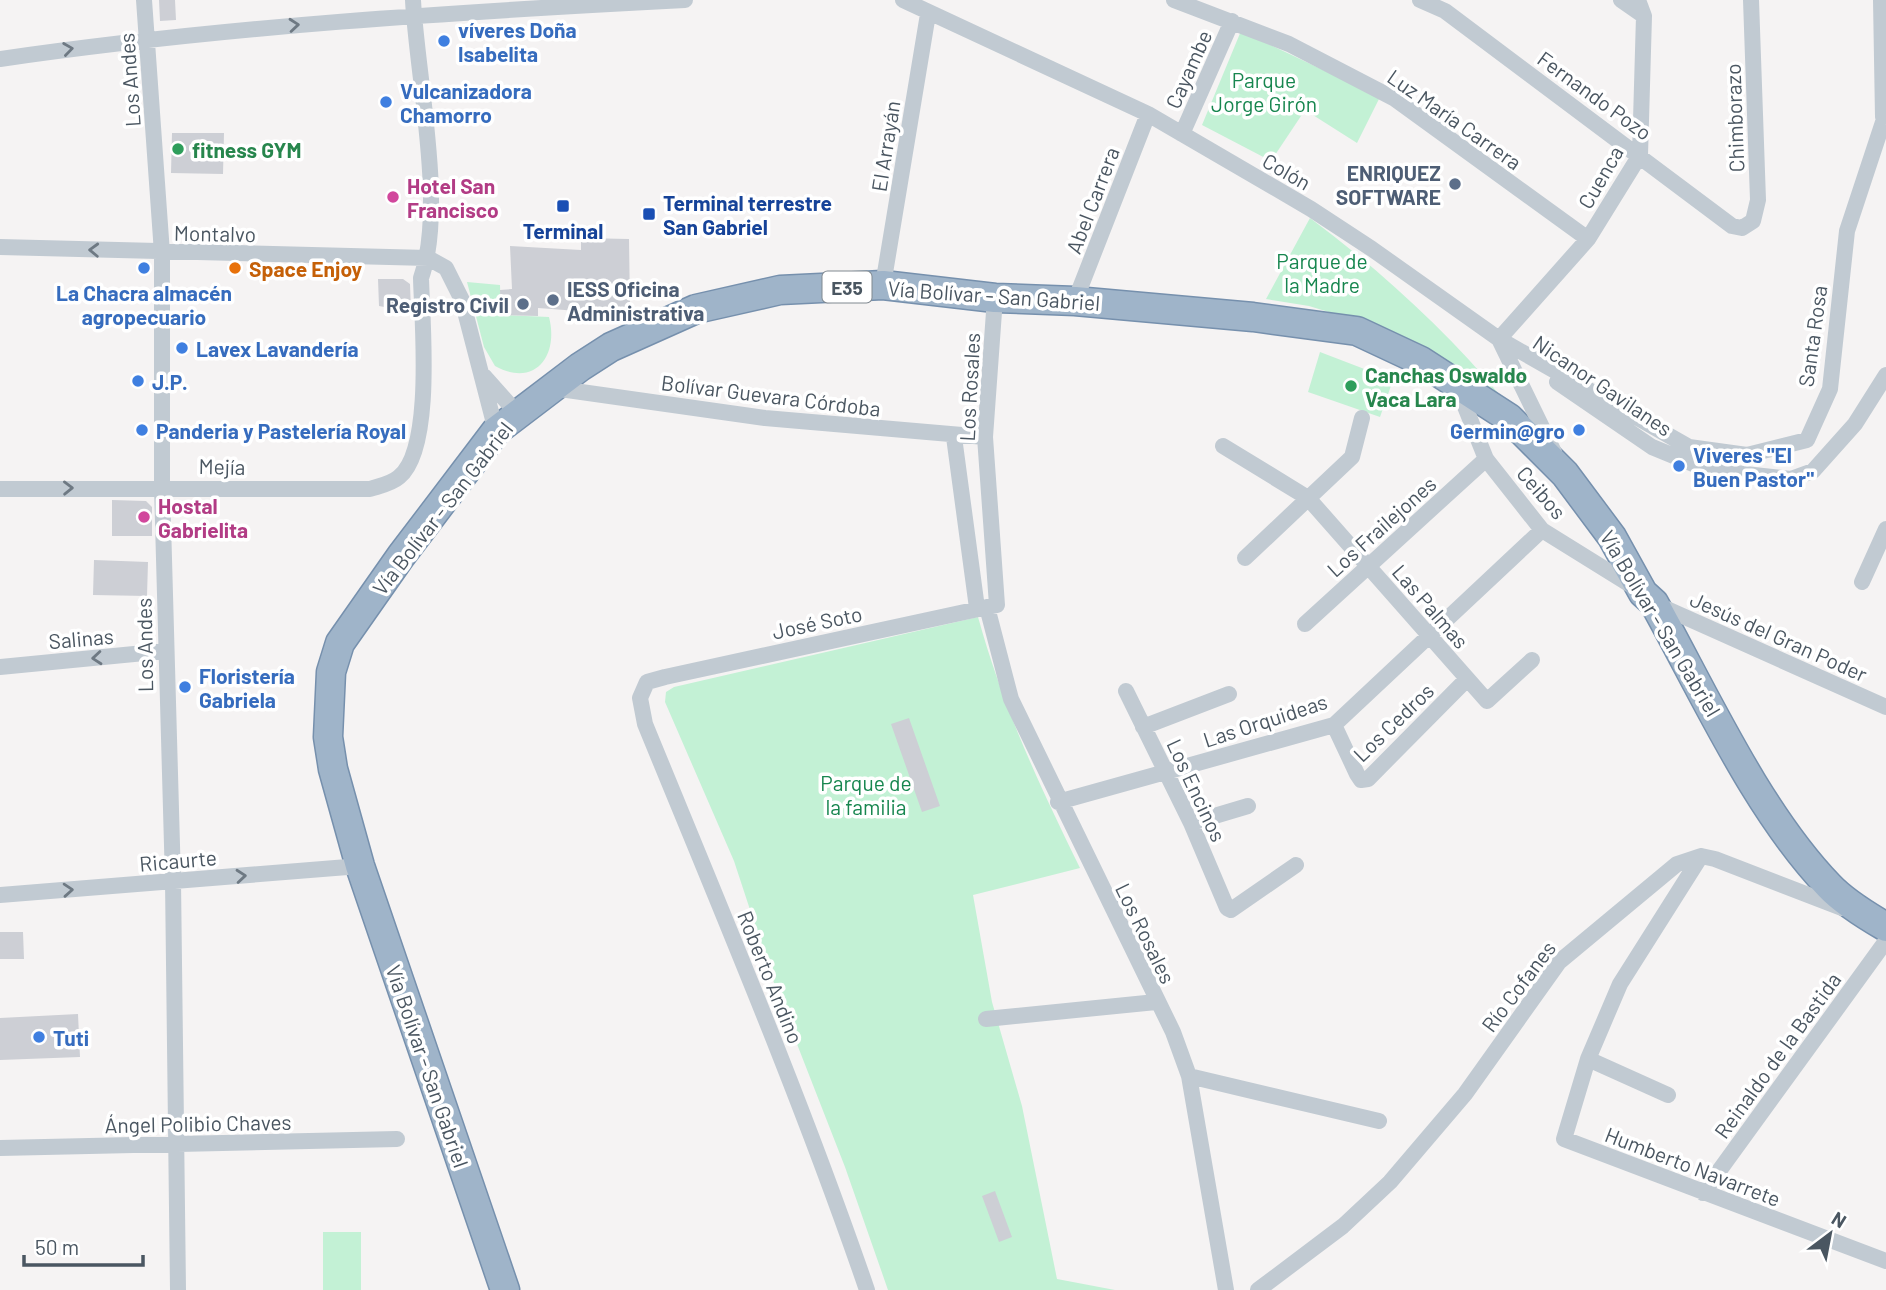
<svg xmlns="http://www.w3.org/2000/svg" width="1886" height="1290" font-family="Barlow,sans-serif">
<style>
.green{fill:#c3f1d5}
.building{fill:#cdcfd5}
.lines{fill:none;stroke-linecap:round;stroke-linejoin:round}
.trunk-casing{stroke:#7690ad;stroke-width:31}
.minor{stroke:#c1cad2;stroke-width:16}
.trunk{stroke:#9fb4c9;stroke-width:28}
.oneway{stroke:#6e7983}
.shop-dot{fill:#3f7fe0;stroke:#fff;stroke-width:2.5}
.leisure-dot{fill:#2e9e5b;stroke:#fff;stroke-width:2.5}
.service-dot{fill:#5c6f8a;stroke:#fff;stroke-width:2.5}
.hotel-dot{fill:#d1479c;stroke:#fff;stroke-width:2.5}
.transit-dot{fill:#1a4fb4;stroke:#fff;stroke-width:2.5}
.food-dot{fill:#e8710a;stroke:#fff;stroke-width:2.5}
.labels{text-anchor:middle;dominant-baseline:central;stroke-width:7;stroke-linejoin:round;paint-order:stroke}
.shield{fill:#fff;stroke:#808990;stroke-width:2}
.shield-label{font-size:19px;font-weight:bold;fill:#4a5661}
.shop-label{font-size:21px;font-weight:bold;fill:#366cbe;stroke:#fff;text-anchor:start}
.street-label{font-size:21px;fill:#4a5661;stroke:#fff}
.park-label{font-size:21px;fill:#17864f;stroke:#fff}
.leisure-label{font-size:21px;font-weight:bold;fill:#27864d;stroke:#fff;text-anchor:start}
.service-label{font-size:21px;font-weight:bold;fill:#4e5e75;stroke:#fff;text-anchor:end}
.hotel-label{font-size:21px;font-weight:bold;fill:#b23c85;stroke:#fff;text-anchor:start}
.transit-label{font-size:21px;font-weight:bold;fill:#164399;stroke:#fff;text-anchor:start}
.food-label{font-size:21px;font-weight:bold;fill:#c56008;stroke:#fff;text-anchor:start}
</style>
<rect width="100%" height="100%" fill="#f5f3f3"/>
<!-- green -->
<path class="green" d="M1241 31 1380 97 1357 143 1305 110 1271 161 1202 125Z
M1310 218C1381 271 1447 331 1503 399L1368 324 1309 306 1266 299Z
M467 282 500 285 501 315 549 317C559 356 535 388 495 366L484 347Z
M1320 352 1393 380 1380 417 1308 392Z
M978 617C1004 710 1038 782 1080 868L973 895 992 1002 1022 1106 1057 1279 1115 1290H888L845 1167 779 998 734 861 665 702 666 692 674 687Z
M323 1232H361V1290H323Z"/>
<!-- building -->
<path class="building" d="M159 0H175L176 20 160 21Z
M172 133H224L223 174 171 173Z
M581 238 629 239 630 308 619 307 618 314 538 308V316L501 315 500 290 512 289 510 246 581 250Z
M378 279H403L410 284 411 312 379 306Z
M112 500 146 501 152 507V536H112Z
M94 560 148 562 147 596 93 595Z
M909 718 940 806 922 812 891 724Z
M0 932H23L24 959H0Z
M78 1014 80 1057 0 1060V1018Z
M995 1191 1012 1237 999 1242 982 1196Z"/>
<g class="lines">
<defs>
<path id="trunk" d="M505 1290 360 866 333 769 328 737 331 672 340 643 401 556 496 431 580 367 611 347 696 309 780 290 883 285 995 298 1075 301 1253 317 1357 331 1421 361 1509 418 1565 474 1612 537 1643 593 1654 603C1705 695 1757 811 1829 886 1844 902 1867 916 1886 927"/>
</defs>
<!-- trunk casing -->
<use href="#trunk" class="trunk-casing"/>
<!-- minor -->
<path class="minor" d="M144 0 162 253V487L173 881 178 1290
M903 0 1148 114 1311 209 1372 249 1499 339 1554 452
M1174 0 1289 44 1395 99 1588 239
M1420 0 1445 11 1732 226 1742 228 1753 221 1758 200 1751 0
M1621 0 1644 16
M1881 0 1883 117
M0 59C227 26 455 12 685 0
M1182 134 1232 21
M0 247 428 258 446 268 462 300 496 431
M883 285 928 14
M1075 301 1148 114
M1499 339 1689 447 1747 455 1807 440 1830 389 1847 231 1886 113
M1499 339 1588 239 1640 155 1644 16 1638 0
M484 376 517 413
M1557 382 1652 447 1708 470 1791 479 1813 471 1855 424 1886 375
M553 388 765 418 985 437
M1458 389 1486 459 1542 530 1637 589
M954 437 977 608
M1223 446 1308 498 1487 701 1532 660
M0 489H370C379 486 391 484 399 477 434 449 422 321 421 278 446 208 417 77 413 0
M1245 558 1352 457 1362 418
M1862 582 1886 529
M1658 605 1886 707
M987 607 1011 699 1173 1032 1189 1076 1226 1290
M1305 624 1486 459
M0 667 165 651
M1126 691 1191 823 1227 908 1231 910 1296 865
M1334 725 1357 774 1361 780 1368 779 1467 679
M1143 727 1229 694
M1058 802 1334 725 1542 530
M1191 823 1248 806
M1701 856 1620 984 1588 1059 1564 1139 1886 1261
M0 895 360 866
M986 1019 1156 1002
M1588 1059 1668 1095
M1189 1076 1379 1121
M0 1148 397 1139
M1703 1193 1886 941
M867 1290C801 1098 722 912 645 724L640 698 647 682 665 677 997 605 985 437 995 298
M1258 1290 1343 1226 1390 1182 1465 1094 1559 962 1677 864 1701 856 1715 859 1842 908"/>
<!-- trunk -->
<use href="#trunk" class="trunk"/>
</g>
<!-- one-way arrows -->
<defs><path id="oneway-chevron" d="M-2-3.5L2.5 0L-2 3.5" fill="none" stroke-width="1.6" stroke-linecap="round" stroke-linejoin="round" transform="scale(1.75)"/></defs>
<g class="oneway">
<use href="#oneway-chevron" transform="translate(294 25) rotate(-5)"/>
<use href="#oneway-chevron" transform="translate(68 49) rotate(-8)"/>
<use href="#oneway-chevron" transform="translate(94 250) rotate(-178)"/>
<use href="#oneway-chevron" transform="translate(68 488) rotate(-1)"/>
<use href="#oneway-chevron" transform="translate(97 658) rotate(175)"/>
<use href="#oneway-chevron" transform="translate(241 876) rotate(-5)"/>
<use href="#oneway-chevron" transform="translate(68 890) rotate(-4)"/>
</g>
<!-- markers -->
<g class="shop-dot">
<circle cx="444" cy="41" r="7"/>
<circle cx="386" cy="102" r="7"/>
<circle cx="144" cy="268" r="7"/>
<circle cx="182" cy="348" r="7"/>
<circle cx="138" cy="381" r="7"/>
<circle cx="142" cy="430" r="7"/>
<circle cx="1579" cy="430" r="7"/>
<circle cx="1679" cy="466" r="7"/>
<circle cx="185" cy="687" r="7"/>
<circle cx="39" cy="1037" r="7"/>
</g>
<g class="leisure-dot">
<circle cx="178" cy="149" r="7"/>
<circle cx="1351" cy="386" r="7"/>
</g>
<g class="service-dot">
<circle cx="1455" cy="184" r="7"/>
<circle cx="553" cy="300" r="7"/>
<circle cx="523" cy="304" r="7"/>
</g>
<g class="hotel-dot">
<circle cx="393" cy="197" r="7"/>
<circle cx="144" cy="517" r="7"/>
</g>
<g class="transit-dot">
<rect x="556" y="199" width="14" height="14" rx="3.5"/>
<rect x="642" y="207" width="14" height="14" rx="3.5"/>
</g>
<circle class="food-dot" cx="235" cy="268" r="7"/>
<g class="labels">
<!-- shield labels -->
<rect class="shield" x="822.5" y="271.5" width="49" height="31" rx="5"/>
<g class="shield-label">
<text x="847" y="287">E35</text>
</g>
<!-- shop labels -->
<g class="shop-label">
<text x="458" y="29">víveres Doña<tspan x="458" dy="24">Isabelita</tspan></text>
<text x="400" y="90">Vulcanizadora<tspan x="400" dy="24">Chamorro</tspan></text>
<text x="144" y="292" text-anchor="middle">La Chacra almacén<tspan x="144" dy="24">agropecuario</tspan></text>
<text x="196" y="348">Lavex Lavandería</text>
<text x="152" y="381">J.P.</text>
<text x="156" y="430">Panderia y Pastelería Royal</text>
<text x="1565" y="430" text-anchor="end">Germin@gro</text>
<text x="1693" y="454">Viveres "El<tspan x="1693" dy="24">Buen Pastor"</tspan></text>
<text x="199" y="675">Floristería<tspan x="199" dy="24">Gabriela</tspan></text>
<text x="53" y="1037">Tuti</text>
</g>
<!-- street labels -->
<g class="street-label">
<text transform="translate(1188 69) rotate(-66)">Cayambe</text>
<text transform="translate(129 80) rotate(-94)">Los Andes</text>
<text transform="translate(1595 95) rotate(36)">Fernando Pozo</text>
<text transform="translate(1734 118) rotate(-92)">Chimborazo</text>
<text transform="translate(1455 119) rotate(35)">Luz María Carrera</text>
<text transform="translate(885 146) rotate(-81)">El Arrayán</text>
<text transform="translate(1287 171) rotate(30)">Colón</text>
<text transform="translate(1600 177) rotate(-60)">Cuenca</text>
<text transform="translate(1092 200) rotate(-69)">Abel Carrera</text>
<text transform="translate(215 233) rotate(1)">Montalvo</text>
<text transform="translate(994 295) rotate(4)">Vía Bolívar - San Gabriel</text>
<text transform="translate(1812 336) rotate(-82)">Santa Rosa</text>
<text transform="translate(1603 385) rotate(34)">Nicanor Gavilanes</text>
<text transform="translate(969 387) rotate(-87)">Los Rosales</text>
<text transform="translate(771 395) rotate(7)">Bolívar Guevara Córdoba</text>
<text transform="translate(222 466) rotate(1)">Mejía</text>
<text transform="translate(1542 492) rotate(49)">Ceibos</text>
<text transform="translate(442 508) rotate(-52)">Vía Bolívar - San Gabriel</text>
<text transform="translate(1381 526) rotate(-42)">Los Frailejones</text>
<text transform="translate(1431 606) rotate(49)">Las Palmas</text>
<text transform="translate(817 622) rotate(-12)">José Soto</text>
<text transform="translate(1661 623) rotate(59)">Vía Bolívar - San Gabriel</text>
<text transform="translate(1779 636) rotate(24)">Jesús del Gran Poder</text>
<text transform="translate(81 638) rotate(-5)">Salinas</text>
<text transform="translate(144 645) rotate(-91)">Los Andes</text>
<text transform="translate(1265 720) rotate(-18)">Las Orquideas</text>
<text transform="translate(1393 722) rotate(-44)">Los Cedros</text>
<text transform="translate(1197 790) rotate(65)">Los Encinos</text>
<text transform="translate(178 860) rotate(-5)">Ricaurte</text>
<text transform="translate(1146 933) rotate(64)">Los Rosales</text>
<text transform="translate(771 977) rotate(68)">Roberto Andino</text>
<text transform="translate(1518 986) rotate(-53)">Río Cofanes</text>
<text transform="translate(1777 1055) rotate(-54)">Reinaldo de la Bastida</text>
<text transform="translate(428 1066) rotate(71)">Vía Bolívar - San Gabriel</text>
<text transform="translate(198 1123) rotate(-1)">Ángel Polibio Chaves</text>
<text transform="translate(1693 1166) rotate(21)">Humberto Navarrete</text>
</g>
<!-- park labels -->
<g class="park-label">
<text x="1264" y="79">Parque<tspan x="1264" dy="24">Jorge Girón</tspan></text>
<text x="1322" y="260">Parque de<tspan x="1322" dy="24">la Madre</tspan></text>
<text x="866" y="782">Parque de<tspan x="866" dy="24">la familia</tspan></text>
</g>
<!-- leisure labels -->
<g class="leisure-label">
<text x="192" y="149">fitness GYM</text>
<text x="1365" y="374">Canchas Oswaldo<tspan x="1365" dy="24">Vaca Lara</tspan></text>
</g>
<!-- service labels -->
<g class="service-label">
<text x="1441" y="172">ENRIQUEZ<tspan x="1441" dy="24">SOFTWARE</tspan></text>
<text x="567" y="288" text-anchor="start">IESS Oficina<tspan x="567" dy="24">Administrativa</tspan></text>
<text x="509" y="304">Registro Civil</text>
</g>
<!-- hotel labels -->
<g class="hotel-label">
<text x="407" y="185">Hotel San<tspan x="407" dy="24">Francisco</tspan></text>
<text x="158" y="505">Hostal<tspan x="158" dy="24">Gabrielita</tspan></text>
</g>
<!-- transit labels -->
<g class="transit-label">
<text x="663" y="202">Terminal terrestre<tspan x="663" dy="24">San Gabriel</tspan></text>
<text x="563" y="230" text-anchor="middle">Terminal</text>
</g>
<!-- food labels -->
<g class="food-label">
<text x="249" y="268">Space Enjoy</text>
</g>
</g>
<!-- north arrow -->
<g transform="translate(1830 1234) rotate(32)" stroke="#ffffff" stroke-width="5" paint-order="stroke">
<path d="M0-5L12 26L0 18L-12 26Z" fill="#4a5661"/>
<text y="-10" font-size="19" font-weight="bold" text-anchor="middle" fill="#4a5661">N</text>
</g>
<!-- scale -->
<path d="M24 1255v10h119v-10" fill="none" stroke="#4a5661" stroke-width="3.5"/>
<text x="35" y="1255" font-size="21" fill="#4a5661" stroke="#ffffff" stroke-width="5" paint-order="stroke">50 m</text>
</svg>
